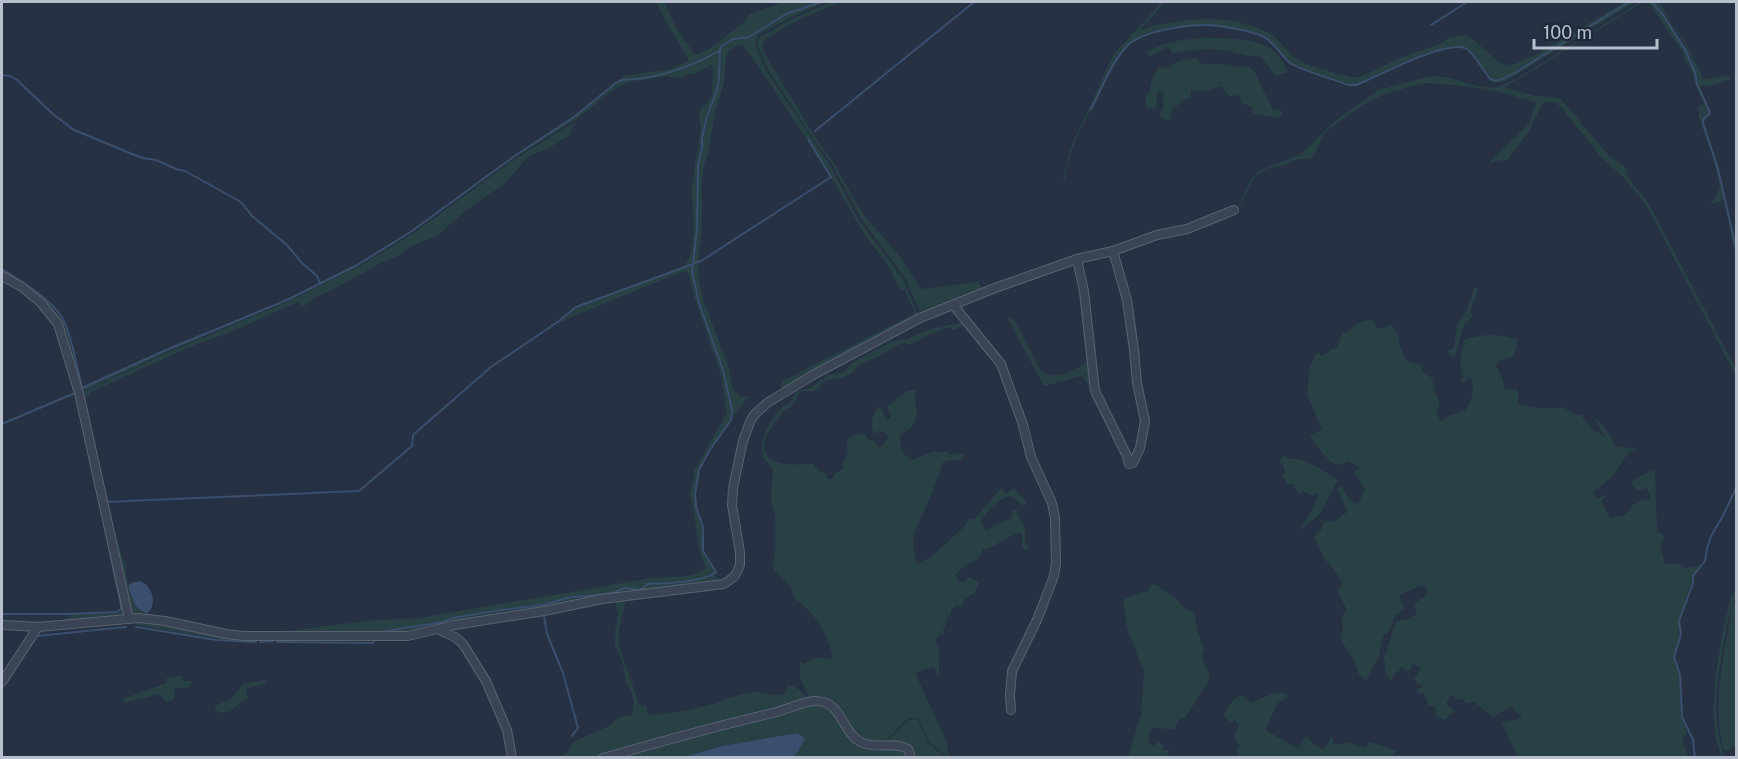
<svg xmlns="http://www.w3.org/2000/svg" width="1738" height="759" font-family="'Public Sans',sans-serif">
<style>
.green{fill:#284145}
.water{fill:#3a4f6d}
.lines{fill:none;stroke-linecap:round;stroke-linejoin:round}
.stream{stroke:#3a4f6d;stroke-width:2}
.minor-casing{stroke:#596271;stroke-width:10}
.minor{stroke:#3a4454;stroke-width:8}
</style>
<rect width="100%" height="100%" fill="#263244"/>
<!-- green -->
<path class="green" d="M656 2H664L676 27 695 55 711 48 744 22 750 14 783 2H819L786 13 749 36 733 38 725 42 719 50 712 54 719 51 718 79 716 89 706 116 697 165V230L691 265 682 268C699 253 693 209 691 189L693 184 695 164 701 132 699 113 701 108 709 101 712 93 713 72 712 65 697 72 696 74H687L683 78 669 77V76L630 82 616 88 575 120 511 160 413 232 358 267 286 301 165 353 82 392 59 323 2 275V270C20 281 49 298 60 317 73 338 73 366 82 388L166 351 287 300 358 266 413 232 516 156 574 117 622 80V76L671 69 689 60 668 25Z
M823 2H826L791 17 758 35 755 42 758 52 767 72 831 167 858 219 903 279 918 315 782 393 781 382 915 313 904 289 900 290 887 264 863 232 809 139 807 140 761 70 742 45 736 46 728 52 726 57 724 83 715 112 708 155C700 171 702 191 702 207 702 225 701 243 698 260L693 264 698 230V165L708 116 718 90 720 80 721 51 723 46 733 39 750 38 786 14Z
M831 2H841L800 19 769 37C764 40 761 43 762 49L810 129 833 162 863 214 899 255 921 289 978 282 984 291 923 313 920 312 905 278 860 217 833 166 810 134 769 71 760 51 757 42 760 37 792 19Z
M1162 2H1165L1140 30C1179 18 1229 13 1267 32 1280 38 1286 52 1298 60 1309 66 1338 74 1351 77H1359L1405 56 1443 43 1448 38 1460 35H1465L1470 37 1499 62 1509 66 1537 54 1625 2H1628L1512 73C1505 77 1498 82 1490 78 1484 71 1474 53 1467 49 1448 38 1377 76 1356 84H1349L1293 65 1265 37 1248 31 1220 26 1199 25 1165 30 1142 36 1131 41 1111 69 1090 109 1091 110C1079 130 1067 157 1065 181H1063L1070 149 1113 55Z
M1630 2H1635L1507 80 1494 84 1489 79C1498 83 1505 78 1513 74Z
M1640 2H1643L1529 73 1504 87 1535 96 1554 97 1561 99 1609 156 1622 164 1626 169 1627 176 1649 204 1736 369V376L1645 203 1623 177 1602 158 1560 106 1553 102 1545 101 1539 110 1530 130 1507 160 1488 163 1529 124 1536 102 1500 92 1466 86 1428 83 1417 85 1382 95 1363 105 1329 129 1324 134 1312 159H1298L1285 165 1268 168 1258 174 1252 181 1245 198 1238 209 1251 179 1260 170 1300 155 1335 121 1378 90 1429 76 1448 77 1472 85 1494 88 1518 78Z
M1648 2H1652L1657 6 1686 51 1695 72 1696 84 1709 111V113L1703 120V123L1718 169 1736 250V258L1724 200 1710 205 1718 193 1720 186 1712 155 1699 118V107L1704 104 1695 84 1694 76 1684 57 1683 52Z
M1653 2H1659L1685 42 1703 78 1708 79 1729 75 1730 80 1709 86H1698C1697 81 1697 76 1696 72 1690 50 1670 16 1653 2Z
M1204 38C1225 38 1262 37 1278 55 1282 59 1285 67 1288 72L1276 76 1261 57C1250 57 1239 53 1227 51 1209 48 1191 50 1173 53L1168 47 1150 57 1146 52C1166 42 1181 39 1204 38Z
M1187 58 1188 60 1197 58 1202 64C1215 64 1227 63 1240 68L1246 65 1254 71 1273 110H1281L1282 115 1280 118 1253 114 1252 107 1241 103 1240 96 1236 95 1231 97 1220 86 1208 91 1191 90 1190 98 1180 102 1176 107 1172 108 1171 119 1167 120 1160 117 1161 111 1164 107 1162 103 1164 92 1159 91 1156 95 1157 107 1154 109 1146 107V94L1150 92C1150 84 1153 76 1158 68L1170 67 1176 62Z
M576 121 570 135 549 148 529 156 504 184 465 211 437 236 409 247 399 256 383 262 330 291 316 297 303 307 298 302 226 334 197 344 152 364 91 392 85 399 84 404 94 446 96 448 105 502 110 509 120 550 126 567V574L133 600 137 608 141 612 223 629 257 632 286 631 375 620 413 619 652 578C669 577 692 579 706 568 695 545 697 518 690 494 691 485 695 479 694 471L727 413 721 375 694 296 689 275 686 271 669 277 560 322 577 308 670 272 691 266 699 303 722 371 731 410 730 420 708 450 698 470 695 494 696 507 702 527V552L715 571 713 574C693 581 668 585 647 583L643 587 638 589 626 588 612 593 567 597 543 604 501 609 453 618 443 622 380 631 378 633 443 623 453 619 502 611 543 606 567 599 590 598 613 594 626 589 638 590 644 589 647 585C669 585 693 583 714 575L723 582 614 595 544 610 400 635H378L366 632 271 635 227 632 166 619 139 617 130 610 126 599 83 407 82 393 165 354 287 302 359 267 414 233 512 161Z
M698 263 699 280 703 300 729 368 733 389 741 397H751L746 400 733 417V410L729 397 726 376 700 302 692 266Z
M1076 266 1082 290 1093 390 1082 376 1044 386 1007 317 1014 319 1041 371C1053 381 1076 371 1087 362Z
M2 279 22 289 55 323 78 399 124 615 123 616 40 626 2 624V619L42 621 64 620 71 615 117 613 122 608 75 393 55 326 42 310 23 293 2 281Z
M1479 287 1470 311 1473 316 1463 327 1455 356 1453 357 1447 351 1454 348 1457 325 1467 309 1474 289Z
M1372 319 1377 329 1392 325 1399 337 1398 340 1406 361 1420 364 1424 373 1432 378 1435 393 1440 402 1437 413 1440 420 1442 421C1448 413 1457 415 1465 410 1473 403 1475 384 1470 376L1463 383 1461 380 1463 377 1460 363 1464 340C1483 333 1499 334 1518 340L1514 356 1501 360 1496 365 1503 380 1504 389 1518 390V403L1519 405C1533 407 1549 410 1563 407L1576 415H1581L1593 430 1595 432 1598 431 1603 436H1605L1595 420 1598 419 1612 438 1614 446 1638 449 1628 453 1613 476 1593 492 1597 499 1604 495 1607 496 1601 501 1610 518 1623 516 1631 509V506L1639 501 1651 499 1647 488 1640 491 1636 490 1631 482 1642 475 1655 470 1657 531 1663 535 1664 539 1660 545 1665 564H1679L1685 568 1701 566C1687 581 1688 603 1678 621L1680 634 1673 657 1679 676 1681 718 1687 734 1682 738 1688 757H1519L1510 741 1502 722 1523 718 1513 709 1512 706 1493 717 1474 702 1467 703 1462 699 1459 700 1451 695 1446 704 1455 711 1444 720 1435 715 1436 708 1429 705 1424 694 1416 691 1419 688H1422V685L1418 684 1414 679 1421 668 1414 664 1408 672 1401 667 1399 671 1394 674 1391 682 1384 669 1386 666 1383 655 1386 654C1390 642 1391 632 1397 621L1408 619 1417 614 1414 604 1426 596 1428 591 1426 587 1421 585 1399 596 1405 609 1396 615 1388 633 1384 634 1378 660C1371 665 1372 675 1365 680L1358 673 1355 663 1341 640 1343 630 1342 616 1346 612V608L1337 590 1343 585 1336 572 1324 558 1314 536 1322 529V525L1324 522 1335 521 1347 512 1337 488 1342 486 1349 499 1358 504 1365 489 1354 472 1360 468 1348 461C1345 462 1342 464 1339 465 1330 465 1314 443 1310 436L1322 429 1307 394 1310 367 1316 354 1319 353 1321 356 1330 352V350L1337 347 1342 333H1346L1356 324Z
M961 323 964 326 953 330 951 327 940 330 909 345 905 343 900 344 874 359 857 366 854 372 842 378 831 379 821 383 820 388 813 391H803L799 393 795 402 789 408 784 410 777 421 774 423C771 429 764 438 764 445 763 469 798 464 813 464L821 472 824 473 828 479H832L835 474 843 469 842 463 847 456V443L849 437 864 433 870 441 874 440 880 448 888 438 887 434 879 431 874 434C870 425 872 413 880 406L887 420 891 417 887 406 895 401V399L901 397 908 390 916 391C912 403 922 416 912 426 909 430 904 432 900 435 899 444 903 457 912 460L935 451 939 453 947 451 949 455 963 453 964 457 962 460H951L943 462 933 491 914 533 913 545 917 564 931 557 965 526 970 518 974 520 1001 488 1006 494 1014 488 1027 503 1024 506C1020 503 1015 498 1011 497 1002 495 988 510 983 517L981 520 984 529 988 531 993 526 1011 519 1013 514 1011 511 1014 509C1018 513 1023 522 1025 528 1027 536 1022 539 1029 548L1027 551 1024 550 1022 545V535L1020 533H1016L988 549H983L978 559 963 567 955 575 959 582 964 583 969 577 972 578 979 583 974 593 965 599 961 607 957 605 950 611V616L946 620 945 627 943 629 944 634 939 635 936 640 937 646 939 648V676L937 675 936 669 932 667 915 673 946 740 949 757H947L929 742 919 719C903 714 901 729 891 736 882 742 873 743 862 741L837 710 813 700 808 696 800 678V661L805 664C813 656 821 658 832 659V655C828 632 813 612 794 598L792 588 773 569 775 550V514L771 501 773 470 763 457 762 442 770 422 783 406 790 403 797 391 810 388 828 375 844 372 852 363 892 341 908 339 917 334 934 328Z
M1283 455 1290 459H1300L1314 465 1338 480 1320 514 1299 531 1311 512 1319 494 1317 493 1313 496 1302 491 1299 494 1293 484H1287L1282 476 1285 473 1284 466 1280 462Z
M741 567 742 571 733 582 725 587 626 599 619 630V646L639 704 646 706 648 715C669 713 689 711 709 705 723 701 743 691 758 692 771 693 770 698 785 693L787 685C798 686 803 694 811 700L598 757 557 758 568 752 573 742 607 727 620 717 632 715 634 701 631 691 626 681 623 664 615 646V630L617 623 618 613 615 598 724 585 735 577Z
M1151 584 1158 586 1178 600 1185 609 1194 612 1197 629 1204 649 1202 656 1203 661 1209 673 1210 679 1185 718 1179 719 1174 729C1162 730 1145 721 1149 743L1152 746 1160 742 1163 745 1162 750H1168L1170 751 1165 758 1128 757 1141 714 1144 672 1127 628 1123 599 1148 591 1150 589Z
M1736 590C1737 599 1730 610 1728 621 1720 664 1708 715 1725 757H1722C1704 721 1720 643 1729 604L1732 595Z
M1736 601V744L1730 750 1724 751C1711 705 1724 655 1732 609Z
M138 622 165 623 256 638V641L219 639 137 625Z
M182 676 183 681H193L189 687 174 689 175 699 166 702 161 696 155 694 150 697 125 702 123 699 167 683 166 678Z
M266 680V684L253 686 247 689 246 693 248 698 230 711 218 713 214 706 231 699 243 684Z
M1281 692 1288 696 1278 703 1265 730 1299 749 1305 736C1314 741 1314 749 1325 749L1331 737 1333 738V743L1337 745 1349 742 1359 747H1366L1369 742 1397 751 1391 756 1392 758 1241 757 1236 751 1240 746 1234 737 1239 725 1235 720 1231 723 1223 715 1233 700 1241 695 1251 703 1274 693Z
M823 702 856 740 899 746 910 757H792L796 755 805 738 797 733 722 746 684 757 607 758 741 721Z
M914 719 918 720 928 743 945 757H913L911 751 877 744 891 738 906 722Z"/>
<!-- water -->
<path class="water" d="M140 581C153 586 157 604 148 613 135 611 133 600 129 588V585L131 583Z
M797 733 805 738 796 755 792 757H684L722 746Z"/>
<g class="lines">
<!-- stream -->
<path class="stream" d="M1652 2 1664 16 1686 51 1695 72 1697 84 1709 110 1710 113 1703 120V123L1718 169 1736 248
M1431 25 1467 2
M2 75 10 76 17 80 54 115 74 130 142 158 156 160 176 169 185 171 241 202 252 216 287 245 302 263 317 276 320 283
M1091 109C1102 89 1111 63 1127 46 1144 29 1196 23 1219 26 1234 28 1251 31 1264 37 1275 43 1280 55 1290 63 1300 70 1336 80 1349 85H1356C1377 77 1448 38 1467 49 1474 54 1484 71 1490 79 1498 83 1505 77 1513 74L1629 2
M815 131 974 2
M2 269C19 280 50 298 61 316 71 332 77 368 82 388L166 350 287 300 357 265 412 231 516 155 574 117 617 82 622 80C657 79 689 68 719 51
M2 424 75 393
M105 502 359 491 412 446 413 435 491 367 559 321 576 307 701 261 831 177 808 139
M2 614H70L116 612 121 609V605L100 504
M544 615 547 634 563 673 578 728 572 736
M136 627 216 640 256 642
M378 633 380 632 443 622 453 618 501 610 543 605 567 598 613 593 625 588 638 590 644 588 647 584C662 584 705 582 716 572L703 551V527L696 507 695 494 699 470 709 451 731 420 732 410 723 370 699 303 692 271 697 230 698 165 702 148V138L707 116 717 90 719 79 720 50 722 46 733 39 749 37 786 14 821 2
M37 636 126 627
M260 642 273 641
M277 642 373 643 375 640
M1695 758 1693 740 1682 717 1680 675 1674 657 1681 634 1679 621 1693 583V576L1705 561 1707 549 1711 536 1724 514 1736 488"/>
<defs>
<path id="minor" d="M1077 259 1084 291 1095 391 1127 456 1129 464 1133 463 1140 448 1145 421 1137 383 1134 350 1127 300 1113 251
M2 276 22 287 41 303 58 324 79 393 129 619
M954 306 1001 364 1023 425 1031 457 1052 503 1055 518 1056 563 1054 576 1037 620 1012 671 1010 695 1011 710
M2 625 38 627 139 618 165 621 226 634 243 636H408L454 625 544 611 602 599 724 584 735 576 740 565V552L732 505 733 488 743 441 750 422 754 415 767 403 813 375 920 318 995 288 1077 259 1113 251 1157 235 1187 229 1234 210
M439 630 455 637 463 644 486 681 507 730 512 758
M2 682 38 627
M603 758C659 742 716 726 773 713 786 710 799 703 813 701 817 701 822 701 826 703 843 710 844 735 863 743 877 749 894 741 908 749L911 758"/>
</defs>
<!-- minor casing -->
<use href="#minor" class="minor-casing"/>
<!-- minor -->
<use href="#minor" class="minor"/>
</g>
<!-- border -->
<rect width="1738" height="759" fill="none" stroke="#b8c0cd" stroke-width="6"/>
<!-- scale -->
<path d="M1534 39v9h123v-9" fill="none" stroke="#b8c0cd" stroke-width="3"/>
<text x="1543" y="39" font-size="18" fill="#b8c0cd" stroke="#1f2939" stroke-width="4.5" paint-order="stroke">100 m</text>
</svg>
